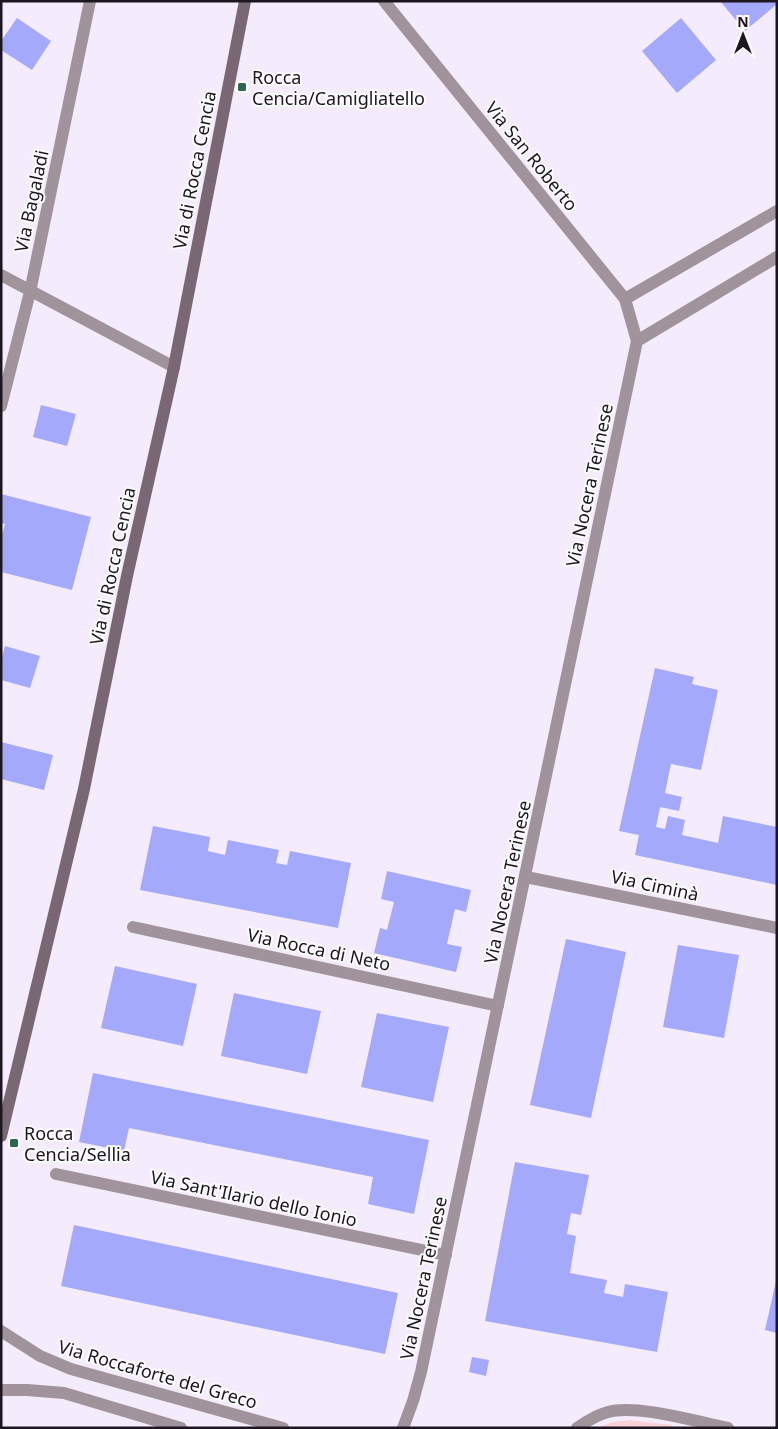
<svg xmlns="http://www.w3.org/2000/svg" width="778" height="1429" font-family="'Noto Sans',sans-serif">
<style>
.green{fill:#fbd2d7}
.building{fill:#a5a9fb}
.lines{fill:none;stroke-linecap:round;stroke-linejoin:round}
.minor{stroke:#a0939b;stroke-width:12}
.secondary{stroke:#796873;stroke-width:12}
.poi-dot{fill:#2e674f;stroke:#fcfcfc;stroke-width:2}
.labels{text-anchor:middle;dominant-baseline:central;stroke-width:4;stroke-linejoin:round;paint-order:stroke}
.poi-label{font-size:18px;fill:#1c1620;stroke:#fcfcfc;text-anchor:start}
.street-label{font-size:18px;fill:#1c1620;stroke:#fcfcfc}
</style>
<rect width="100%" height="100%" fill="#f4ebfc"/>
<!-- green -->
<path class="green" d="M629 1420 672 1425V1428H599L612 1422Z"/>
<!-- building -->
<path class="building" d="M720 1H777V4L745 31Z
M17 18 51 41 32 70 1 50V41Z
M681 18 716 60 677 93 642 51Z
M41 405 76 414 67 446 33 437Z
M1 494 91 517 72 590 1 572V539L5 524 1 523Z
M5 646 40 656 30 688 1 680V661Z
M655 668 694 677 692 684 718 690 701 770 671 764 665 793 682 797 679 811 660 807 656 827 665 829 668 816 685 820 682 835 718 843 723 816 777 827V885L635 855 639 835 619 831Z
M1 742 53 755 44 790 1 779Z
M153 826 210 837 208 851 225 855 228 840 279 850 276 863 287 865 290 851 351 863 338 928 140 890Z
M387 871 471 890 466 912 455 909 447 944 462 947 456 972 374 953 380 928 387 930 394 902 381 899Z
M566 939 626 952 591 1118 530 1105Z
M678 945 739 955 724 1038 663 1027Z
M115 966 197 984 183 1046 101 1028Z
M234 993 321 1011 307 1074 221 1056Z
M377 1013 449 1027 433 1102 361 1087Z
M93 1073 429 1140 414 1214 368 1204 373 1177 129 1128 124 1151 79 1142Z
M515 1162 589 1175 581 1215 571 1213 567 1234 576 1236 570 1273 607 1280 604 1293 623 1297 625 1284 668 1292 657 1352 485 1321Z
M74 1225 398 1293 385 1354 61 1286Z
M776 1281H777V1333L765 1330Z
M472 1357 489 1360 486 1376 469 1372Z"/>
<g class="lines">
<!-- minor -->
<path class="minor" d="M384 1 625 299 637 341 421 1372 413 1401 403 1428
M1 275 174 367
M625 299 777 211
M637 341 777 257
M1 406 30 292 90 1
M526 877 777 928
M133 927 498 1006
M56 1174 446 1255
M1 1331 40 1356 71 1369 283 1428
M1 1390H27L64 1393 181 1428
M577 1428C587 1421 597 1415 608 1412 637 1404 698 1422 728 1428"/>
<!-- secondary -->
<path class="secondary" d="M1 1136 84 789 127 576 174 367 245 1"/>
</g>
<!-- markers -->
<g class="poi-dot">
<rect x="237" y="82" width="10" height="10" rx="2.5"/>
<rect x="9" y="1138" width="10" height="10" rx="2.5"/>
</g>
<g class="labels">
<!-- poi labels -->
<g class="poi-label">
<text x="252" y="77">Rocca<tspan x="252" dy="21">Cencia/Camigliatello</tspan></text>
<text x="24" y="1133">Rocca<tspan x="24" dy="21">Cencia/Sellia</tspan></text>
</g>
<!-- street labels -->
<g class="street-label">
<text transform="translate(532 156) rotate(51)">Via San Roberto</text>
<text transform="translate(194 170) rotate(-79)">Via di Rocca Cencia</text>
<text transform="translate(31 201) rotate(-78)">Via Bagaladi</text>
<text transform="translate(589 485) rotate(-78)">Via Nocera Terinese</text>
<text transform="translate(112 566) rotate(-78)">Via di Rocca Cencia</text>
<text transform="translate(507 882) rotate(-78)">Via Nocera Terinese</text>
<text transform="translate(655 885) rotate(12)">Via Ciminà</text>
<text transform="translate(319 949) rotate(12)">Via Rocca di Neto</text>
<text transform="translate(254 1198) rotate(12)">Via Sant'Ilario dello Ionio</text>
<text transform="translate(423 1278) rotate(-78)">Via Nocera Terinese</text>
<text transform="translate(158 1374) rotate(16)">Via Roccaforte del Greco</text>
</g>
</g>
<!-- border -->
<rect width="778" height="1429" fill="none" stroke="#1c1620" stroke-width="5"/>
<!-- north arrow -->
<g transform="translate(743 35)" stroke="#fcfcfc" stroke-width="4" paint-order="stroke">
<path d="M0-4L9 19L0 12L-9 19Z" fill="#1c1620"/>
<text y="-8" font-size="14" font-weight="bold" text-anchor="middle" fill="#1c1620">N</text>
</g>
</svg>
